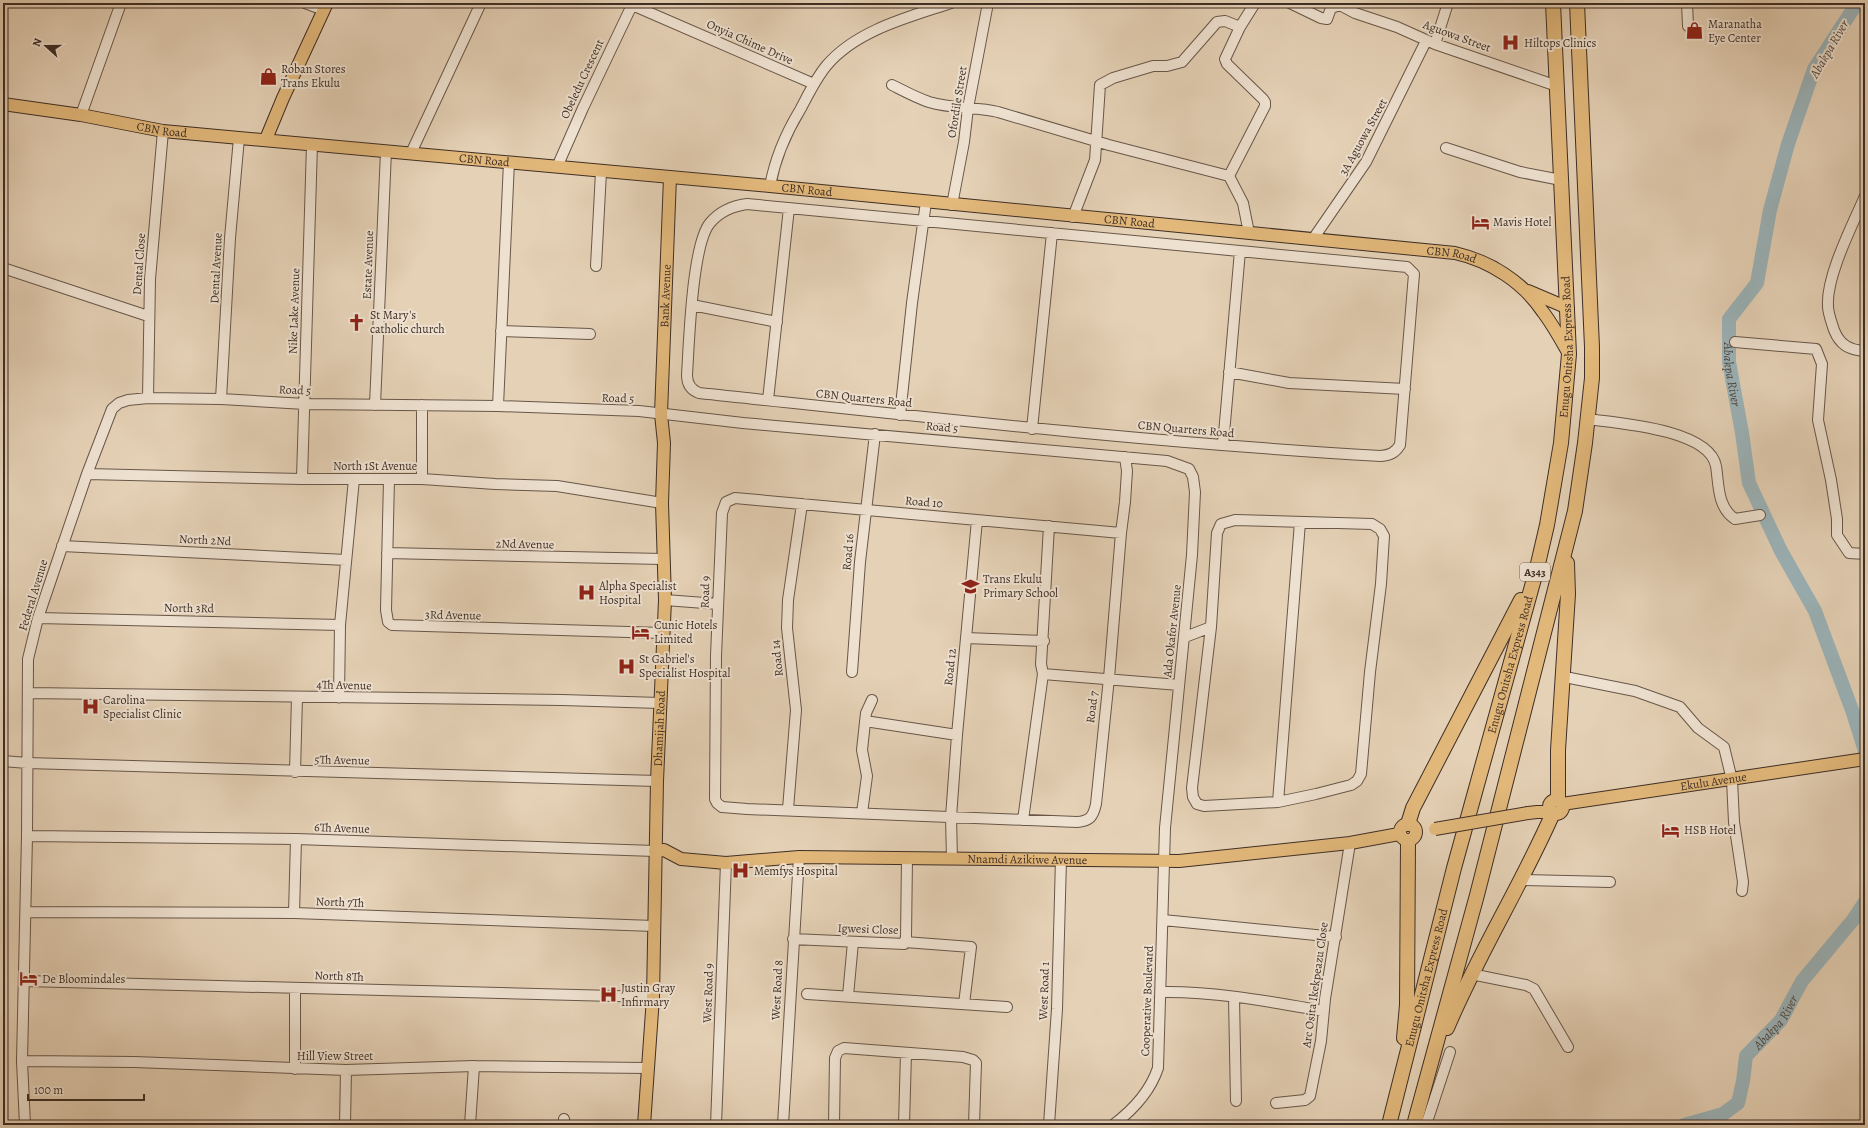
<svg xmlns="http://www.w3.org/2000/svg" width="1868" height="1128" font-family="Alegreya,serif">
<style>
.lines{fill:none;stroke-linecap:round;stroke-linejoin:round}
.river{stroke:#9bb4ba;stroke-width:14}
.minor-casing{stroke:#685749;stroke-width:12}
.major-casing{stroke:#3e2e25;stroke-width:14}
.highway-casing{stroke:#3e2e25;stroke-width:16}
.minor{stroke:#eee1d0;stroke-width:10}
.major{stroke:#e2b87b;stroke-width:12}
.highway{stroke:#e2b87b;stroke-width:14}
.major-bridge-casing{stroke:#3e2e25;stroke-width:14;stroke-linecap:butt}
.major-bridge{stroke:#e2b87b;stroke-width:12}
.labels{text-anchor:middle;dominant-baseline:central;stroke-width:4;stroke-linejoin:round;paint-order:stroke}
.shield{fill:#eee1d0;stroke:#736458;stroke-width:1}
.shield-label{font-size:11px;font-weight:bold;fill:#3e2e25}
.poi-label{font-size:12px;fill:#3e2e25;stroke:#eee1d0;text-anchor:start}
.street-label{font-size:12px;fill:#3e2e25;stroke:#eee1d0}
.water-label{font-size:13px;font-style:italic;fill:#514943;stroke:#eee1d0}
</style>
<rect width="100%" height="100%" fill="#e5d1b6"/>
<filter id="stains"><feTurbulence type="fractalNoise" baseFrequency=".005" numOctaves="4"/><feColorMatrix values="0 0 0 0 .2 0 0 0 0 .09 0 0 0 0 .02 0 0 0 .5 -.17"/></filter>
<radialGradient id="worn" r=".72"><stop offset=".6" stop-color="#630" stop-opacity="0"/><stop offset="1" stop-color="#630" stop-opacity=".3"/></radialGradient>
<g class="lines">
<!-- river -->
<g class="river">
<path id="s1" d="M1857 3 1814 69 1788 144 1770 210 1757 283 1729 319V362L1742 433 1749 483 1781 551 1815 611 1852 710 1865 751"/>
<path id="s2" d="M1684 1125 1723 1114 1738 1103 1743 1081 1746 1056 1781 1020 1802 981 1853 920 1865 902"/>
</g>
<defs>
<path id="minor" d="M305 3 324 10
M1290 3 1321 18 1327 19 1331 8 1340 5 1355 13 1397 27 1435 44 1557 86
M1687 3 1688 26
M632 5 814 84
M1435 44 1448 3
M892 85C904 91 917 98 929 102 952 109 976 107 998 112L1109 145 1229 176
M81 115 121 3
M1446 148 1520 172 1561 180
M411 153 481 3
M557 167 583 108 633 3
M1229 176 1265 106V102L1263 99 1227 64 1225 59 1240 27 1255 3
M1229 176 1243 203 1249 233
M770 186C775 159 786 133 800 110 808 95 816 78 827 65 857 30 909 17 951 3
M1865 196C1853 224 1826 276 1828 306 1828 314 1832 323 1834 330 1840 345 1849 350 1865 351
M747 204 1407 267 1414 274 1400 445C1395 453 1390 455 1381 456 1153 443 926 417 699 393 691 390 687 384 687 375 689 344 692 244 710 223 720 211 732 206 747 204Z
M952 205 964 142 968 108 988 3
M1073 217 1095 160 1100 85 1113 78 1153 66H1167L1182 62 1217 22 1225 21 1240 27
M1313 239 1366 162 1426 41
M596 266 601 172
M3 268 148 316
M692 305 777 322
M501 331 590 334
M1735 342 1816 349 1822 364 1818 420 1831 480 1837 519V535L1849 553 1865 554
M1229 372 1289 383 1405 389
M148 398 150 279 163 131
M221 399 230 238 239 138
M768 400 789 208
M375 405 386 151
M498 406 509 162
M900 415 912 303 926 202
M1587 419C1617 423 1709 429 1716 466 1719 485 1717 507 1735 519L1760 515
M1032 429 1052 233
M1223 445 1240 251
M87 474 302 479H422L495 484 557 486 662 503
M302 479 312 144
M389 479 386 610 388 622 392 625 663 633
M422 479V405
M1235 520 1372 524 1380 529 1384 536 1381 584 1370 672 1361 774 1357 781 1351 785 1316 794 1278 802 1204 806 1197 804 1193 797 1192 788 1211 627 1217 533 1221 524Z
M1121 533 735 498 726 502 722 513 716 656 715 799 717 803 722 807 747 809 1077 822C1090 821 1093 817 1096 804L1109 678 1121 533 1125 502 1127 471 1125 457
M62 546 346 560
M387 553 663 559
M665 600 718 604
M38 618 340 625
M1185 637 1211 627
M966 638 1044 641
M852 672 860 562 875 434
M1043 674 1179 685
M1570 678 1635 691 1680 707 1698 728 1724 747 1732 780 1734 822 1743 882 1742 891
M28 693 562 700 660 703
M339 698 340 625 354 479
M865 721 957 735
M3 761 27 763 657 781
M295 772 297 697
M1278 802 1300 522
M788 809 796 710 787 628 788 600 802 504
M862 813 867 776 862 750 866 713 872 700
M1023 820 1043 674 1041 664 1049 526
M27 836 296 839 655 851
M952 859 951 817 957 735 977 520
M1520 880 1610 882
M26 912 294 913 654 926
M294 913 296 839
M1163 920 1336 937
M793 939 904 944 906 937 907 858
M905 942 971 947 964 1004
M1471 974 1526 985 1534 989 1568 1047
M25 981 653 997
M1161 992C1214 991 1272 1002 1324 1011
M807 994 1007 1007
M848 996 853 942
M1234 998 1236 1101
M22 1061 134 1062 346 1070 474 1066 647 1068
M295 1069V988
M1276 1103 1305 1100 1310 1096 1321 1041 1325 999 1350 843
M564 1119 565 1125
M25 1125 22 1061 27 836 28 659 38 618 57 562 87 474 112 409 119 403 128 400 148 398 221 399 305 404 498 406 639 411 743 423 1167 461 1189 469 1193 477 1195 492 1192 555 1165 828 1158 1068C1150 1092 1133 1110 1113 1125
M345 1125 346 1070
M470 1125 474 1066
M716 1125 726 863
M783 1125 799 857
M834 1125 835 1058 838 1051 844 1048 963 1057 973 1060 976 1063 974 1125
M904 1125 906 1053
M1049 1125 1057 1009 1061 859
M1426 1125 1450 1052"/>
<g id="major">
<path id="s3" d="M3 104 81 115 163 131 770 186 1455 253C1490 261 1523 282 1543 312 1553 325 1561 340 1569 354"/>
<path d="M266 139 283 98 327 3"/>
<path d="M1528 291 1568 308"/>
<circle cx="1556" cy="807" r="7"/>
<path id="s4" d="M1562 804 1865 759"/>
<path d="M1528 813 1537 812H1552"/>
<circle cx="1408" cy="832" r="8"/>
<path id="s5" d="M655 851 664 850 681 859 726 863 799 857 1179 861 1350 843 1399 834"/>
<path id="s6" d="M644 1125 653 997 657 781 665 600 662 503 664 443 661 414 670 177"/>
</g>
<g id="highway">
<path d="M1558 800V750L1568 594 1567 563"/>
<path d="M1408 824 1413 808 1521 600"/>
<path d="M1447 1028C1478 954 1521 886 1553 813"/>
<path d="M1404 1038 1407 1005 1408 841"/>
<path id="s7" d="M1389 1125 1454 868 1537 568 1547 525 1561 443 1569 354 1553 3"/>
<path d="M1414 1125 1477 895 1575 511 1585 443 1592 378V347L1577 3"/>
</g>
</defs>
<!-- minor casing -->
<use href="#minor" class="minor-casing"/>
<!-- major casing -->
<use href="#major" class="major-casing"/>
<!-- highway casing -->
<use href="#highway" class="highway-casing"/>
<!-- minor -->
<use href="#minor" class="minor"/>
<!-- major -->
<use href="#major" class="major"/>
<!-- highway -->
<use href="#highway" class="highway"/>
<defs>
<path id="major-bridge" d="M1435 829 1528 813"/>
</defs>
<!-- major-bridge casing -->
<use href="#major-bridge" class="major-bridge-casing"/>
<!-- major-bridge -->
<use href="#major-bridge" class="major-bridge"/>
</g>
<!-- icons -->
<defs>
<symbol id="shop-bare" viewBox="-9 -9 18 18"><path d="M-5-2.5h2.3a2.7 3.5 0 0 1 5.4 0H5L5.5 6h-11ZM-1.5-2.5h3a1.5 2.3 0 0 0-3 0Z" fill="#8f2418" stroke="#eee1d0" stroke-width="2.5" paint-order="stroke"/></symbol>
<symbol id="hospital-bare" viewBox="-9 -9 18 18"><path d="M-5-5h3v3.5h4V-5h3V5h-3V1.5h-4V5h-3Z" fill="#8f2418" stroke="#eee1d0" stroke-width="2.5" paint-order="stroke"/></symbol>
<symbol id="hotel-bare" viewBox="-9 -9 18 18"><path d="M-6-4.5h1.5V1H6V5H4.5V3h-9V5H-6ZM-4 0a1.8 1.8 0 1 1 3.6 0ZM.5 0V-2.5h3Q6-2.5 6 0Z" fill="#8f2418" stroke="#eee1d0" stroke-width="2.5" paint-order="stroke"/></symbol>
<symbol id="church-bare" viewBox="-9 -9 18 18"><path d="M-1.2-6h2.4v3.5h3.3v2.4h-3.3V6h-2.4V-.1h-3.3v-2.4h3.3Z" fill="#8f2418" stroke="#eee1d0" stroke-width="2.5" paint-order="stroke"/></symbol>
<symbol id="school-bare" viewBox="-9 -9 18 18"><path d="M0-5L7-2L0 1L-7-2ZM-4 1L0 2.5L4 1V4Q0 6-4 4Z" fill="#8f2418" stroke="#eee1d0" stroke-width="2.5" paint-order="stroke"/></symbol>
</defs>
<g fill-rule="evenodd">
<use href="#shop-bare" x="1682" y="18" width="25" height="25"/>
<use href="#hospital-bare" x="1498" y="30" width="25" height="25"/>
<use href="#shop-bare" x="256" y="64" width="25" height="25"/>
<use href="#hotel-bare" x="1468" y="210" width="25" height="25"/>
<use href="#church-bare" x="344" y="310" width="25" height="25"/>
<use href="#school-bare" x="958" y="574" width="25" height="25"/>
<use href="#hospital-bare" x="574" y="580" width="25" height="25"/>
<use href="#hotel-bare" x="628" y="620" width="25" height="25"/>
<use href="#hospital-bare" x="614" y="654" width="25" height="25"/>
<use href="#hospital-bare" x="78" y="694" width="25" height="25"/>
<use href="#hotel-bare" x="1658" y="818" width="25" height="25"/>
<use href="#hospital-bare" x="728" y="858" width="25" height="25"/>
<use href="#hotel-bare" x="16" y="966" width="25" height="25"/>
<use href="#hospital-bare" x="596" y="982" width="25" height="25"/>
</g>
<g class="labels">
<!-- shield labels -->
<rect class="shield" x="1520" y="563" width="30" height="18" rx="3"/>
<g class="shield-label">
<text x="1535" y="572">A343</text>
</g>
<!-- poi labels -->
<g class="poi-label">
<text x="1708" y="24">Maranatha<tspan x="1708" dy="14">Eye Center</tspan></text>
<text x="1524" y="43">Hiltops Clinics</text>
<text x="281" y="69">Roban Stores<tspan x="281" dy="14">Trans Ekulu</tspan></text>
<text x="1493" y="222">Mavis Hotel</text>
<text x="370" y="315">St Mary's<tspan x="370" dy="14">catholic church</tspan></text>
<text x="983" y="579">Trans Ekulu<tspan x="983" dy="14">Primary School</tspan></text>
<text x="599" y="586">Alpha Specialist<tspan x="599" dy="14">Hospital</tspan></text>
<text x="654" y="625">Cunic Hotels<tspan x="654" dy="14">Limited</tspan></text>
<text x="639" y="659">St Gabriel's<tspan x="639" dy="14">Specialist Hospital</tspan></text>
<text x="103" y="700">Carolina<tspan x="103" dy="14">Specialist Clinic</tspan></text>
<text x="1684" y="830">HSB Hotel</text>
<text x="754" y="871">Memfys Hospital</text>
<text x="42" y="979">De Bloomindales</text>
<text x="621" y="988">Justin Gray<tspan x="621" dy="14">Infirmary</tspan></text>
</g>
<!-- street labels -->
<g class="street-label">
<text transform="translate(1457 36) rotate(20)">Aguowa Street</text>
<text transform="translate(750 42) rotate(24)">Onyia Chime Drive</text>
<text transform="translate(582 79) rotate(-65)">Obeledu Crescent</text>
<text transform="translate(957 102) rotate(-81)">Ofordile Street</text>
<text stroke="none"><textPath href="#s3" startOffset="161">CBN Road</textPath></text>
<text transform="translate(1363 137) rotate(-61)">3A Aguowa Street</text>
<text stroke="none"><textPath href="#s3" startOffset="485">CBN Road</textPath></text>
<text stroke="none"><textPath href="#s3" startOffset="809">CBN Road</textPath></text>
<text stroke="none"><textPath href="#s3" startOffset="1133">CBN Road</textPath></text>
<text stroke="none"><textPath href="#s3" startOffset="1457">CBN Road</textPath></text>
<text transform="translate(139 264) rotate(-86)">Dental Close</text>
<text transform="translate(368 265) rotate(-88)">Estate Avenue</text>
<text transform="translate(216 268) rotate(-87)">Dental Avenue</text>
<text stroke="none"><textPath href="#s6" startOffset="830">Bank Avenue</textPath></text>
<text transform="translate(294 311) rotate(-88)">Nike Lake Avenue</text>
<text stroke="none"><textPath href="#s7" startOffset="800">Enugu Onitsha Express Road</textPath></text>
<text transform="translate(295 390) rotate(3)">Road 5</text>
<text transform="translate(618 398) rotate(2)">Road 5</text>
<text transform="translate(864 398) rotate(6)">CBN Quarters Road</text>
<text transform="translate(942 427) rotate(5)">Road 5</text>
<text transform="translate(1186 429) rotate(5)">CBN Quarters Road</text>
<text x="375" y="466">North 1St Avenue</text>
<text transform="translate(924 502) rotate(5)">Road 10</text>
<text transform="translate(205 540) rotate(3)">North 2Nd</text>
<text transform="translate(525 544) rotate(1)">2Nd Avenue</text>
<text transform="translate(848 552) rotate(-85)">Road 16</text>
<text transform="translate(705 592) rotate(-88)">Road 9</text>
<text transform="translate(33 595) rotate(-73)">Federal Avenue</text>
<text transform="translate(189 608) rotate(1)">North 3Rd</text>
<text transform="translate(453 615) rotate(1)">3Rd Avenue</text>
<text transform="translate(1172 631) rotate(-84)">Ada Okafor Avenue</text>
<text transform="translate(777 658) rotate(-96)">Road 14</text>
<text stroke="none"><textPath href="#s7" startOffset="476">Enugu Onitsha Express Road</textPath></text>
<text transform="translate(950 667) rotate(-84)">Road 12</text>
<text transform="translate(344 685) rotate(1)">4Th Avenue</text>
<text transform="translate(1092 707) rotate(-83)">Road 7</text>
<text stroke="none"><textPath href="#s6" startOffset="397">Dhamijah Road</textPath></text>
<text transform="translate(342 760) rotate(1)">5Th Avenue</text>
<text stroke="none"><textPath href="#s4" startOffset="153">Ekulu Avenue</textPath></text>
<text transform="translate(342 828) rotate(2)">6Th Avenue</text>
<text stroke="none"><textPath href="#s5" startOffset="375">Nnamdi Azikiwe Avenue</textPath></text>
<text transform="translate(340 902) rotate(2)">North 7Th</text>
<text transform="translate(868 929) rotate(2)">Igwesi Close</text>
<text transform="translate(339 976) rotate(2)">North 8Th</text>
<text stroke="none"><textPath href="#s7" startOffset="152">Enugu Onitsha Express Road</textPath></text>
<text transform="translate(1315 985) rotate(-82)">Arc Osita Ikekpeazu Close</text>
<text transform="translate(777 990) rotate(-87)">West Road 8</text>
<text transform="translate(1044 991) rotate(-88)">West Road 1</text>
<text transform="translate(708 993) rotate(-88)">West Road 9</text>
<text transform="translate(1147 1001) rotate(-88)">Cooperative Boulevard</text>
<text x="335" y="1056">Hill View Street</text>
</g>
<!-- water labels -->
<g class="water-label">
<text transform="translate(1829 49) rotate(-60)">Abakpa River</text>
<text stroke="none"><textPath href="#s1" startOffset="402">Abakpa River</textPath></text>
<text stroke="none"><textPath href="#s2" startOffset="152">Abakpa River</textPath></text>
</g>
</g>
<!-- margin -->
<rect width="1868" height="1128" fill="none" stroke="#e5d1b6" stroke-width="16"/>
<rect x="4" y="4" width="1860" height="1120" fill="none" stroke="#3e2e25" stroke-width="2"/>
<rect x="8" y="8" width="1852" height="1112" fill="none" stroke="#3e2e25"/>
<!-- north arrow -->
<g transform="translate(46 46) rotate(291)" stroke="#eee1d0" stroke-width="3" paint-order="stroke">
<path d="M0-3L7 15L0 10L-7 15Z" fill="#3e2e25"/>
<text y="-6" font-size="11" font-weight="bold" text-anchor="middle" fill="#3e2e25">N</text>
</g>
<!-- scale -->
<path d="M28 1094v6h116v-6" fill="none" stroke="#3e2e25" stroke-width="2"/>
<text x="34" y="1094" font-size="12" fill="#3e2e25" stroke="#eee1d0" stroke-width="3" paint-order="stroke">100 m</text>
<rect width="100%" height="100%" filter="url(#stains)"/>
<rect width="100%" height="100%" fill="url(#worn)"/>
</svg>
